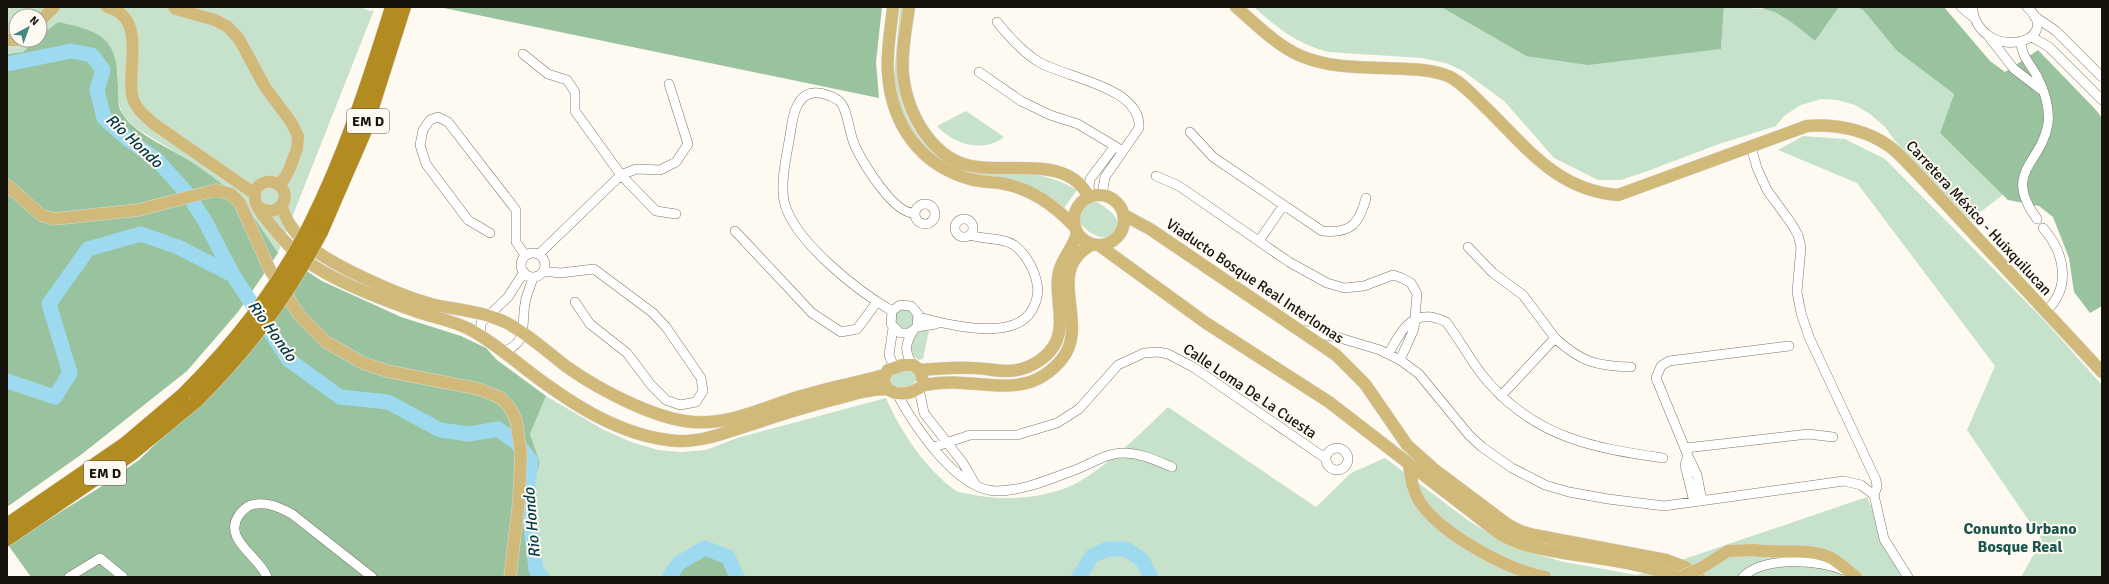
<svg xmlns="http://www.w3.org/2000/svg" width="2109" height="584" font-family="Signika,sans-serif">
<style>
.green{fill:#c6e2ca}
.forest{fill:#99c39f}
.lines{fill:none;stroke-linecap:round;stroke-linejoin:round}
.river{stroke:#9edaef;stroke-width:15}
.minor-casing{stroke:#7f7666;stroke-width:10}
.major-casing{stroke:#dad9d8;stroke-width:13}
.highway-casing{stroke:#dad9d8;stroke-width:15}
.minor{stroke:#fff;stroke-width:9}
.major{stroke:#d1ba79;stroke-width:12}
.highway{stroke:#b28c20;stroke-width:14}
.major-bridge-casing{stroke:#dad9d8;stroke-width:13;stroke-linecap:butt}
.highway-bridge-casing{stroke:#dad9d8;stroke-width:15;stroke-linecap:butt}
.major-bridge{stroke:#d1ba79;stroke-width:12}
.highway-bridge{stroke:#b28c20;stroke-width:14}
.labels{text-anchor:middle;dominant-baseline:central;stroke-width:4;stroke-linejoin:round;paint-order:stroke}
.shield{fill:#fefaf2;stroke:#5c5851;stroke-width:1}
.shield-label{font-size:14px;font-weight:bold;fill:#16120c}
.street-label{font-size:15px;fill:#16120c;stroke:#fefaf2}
.water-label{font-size:16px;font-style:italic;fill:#003847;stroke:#fefaf2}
.neighbourhood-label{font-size:16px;font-weight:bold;fill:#1b5651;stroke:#fefaf2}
</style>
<rect width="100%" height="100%" fill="#fefaf2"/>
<!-- green -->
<path class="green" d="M7 7H360L370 11 374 10 278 253 236 197 193 163 136 128 122 114 118 99V72L58 22 40 36V16H16V40H36L23 52 7 54Z
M900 7H903C900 29 896 52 897 74 899 118 928 165 974 173 981 174 990 173 998 173 1030 173 1049 174 1077 190L1064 208 1038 190 972 176 937 160 911 131 899 104 894 76Z
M1254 7H1441L1526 56 1721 49 1724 7 1768 9 1795 24 1815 41 1839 7H1858L1864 11 1897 51 1954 94 1940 133 2004 194 1970 220 1896 142 1885 127 1870 114 1855 105 1838 100 1821 99 1801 105 1784 116 1776 126 1719 144 1645 172 1621 180H1598L1554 158 1504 101 1463 71 1446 63 1422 58 1328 52C1296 43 1278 29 1254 7Z
M966 111 1004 137C984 153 954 145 937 126Z
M1803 136 1845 139 1885 159 2043 319 2102 385V577H2021L2042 540 1967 430 1995 366 1857 183 1778 150Z
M1092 201C1098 202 1102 205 1106 208 1137 230 1104 253 1080 223 1076 212 1081 204 1092 201Z
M894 319a10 10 0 1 1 20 0a10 10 0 1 1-20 0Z
M922 331H929L923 359 919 360C906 354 911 334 922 331Z
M903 370 914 371 917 380 910 387 893 389 888 382 892 375Z
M546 396 602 429 631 442 658 450 681 452 706 450 737 438 886 398C901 432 925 468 955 490 959 493 965 493 969 494 1005 502 1050 499 1082 480 1114 460 1141 433 1168 407L1316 507 1351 473 1385 458 1469 521 1512 547 1564 562 1637 575 1867 497 1901 577H742L731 553 676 560 663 577H548L541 568 537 523 531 491 540 463 530 434Z"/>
<!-- forest -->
<path class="forest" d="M439 7H882L876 62 879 98Z
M1441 7H1724L1721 49 1588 65 1526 56Z
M1756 7H1839L1815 41C1798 27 1779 10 1756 7Z
M1858 7H1944L1990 61 2005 72 2038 50 2095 109 2102 118V306L2090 313 2074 292 2069 258 2053 217 2039 206 2008 200 1940 133 1954 94 1897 51 1864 11Z
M58 22C100 31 118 37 118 85 118 94 117 107 123 115 139 137 171 148 193 163 207 173 224 184 236 197 252 212 265 235 278 253L238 312 187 371 82 454 7 507V54L23 52 36 40H40V36Z
M305 270 322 281 401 317 461 336 486 348 497 360 546 396 530 434 540 463 531 491 537 523 541 568 548 577H31L8 545 102 486 139 460 177 423Z
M705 543 731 553 742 577H663L676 560Z"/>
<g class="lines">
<!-- river -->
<path class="river" d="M7 64 71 51 92 55 103 70 97 90 104 118 129 140 157 160 186 192
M194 204 205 221 233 275 289 360 340 397 388 402 440 430 469 434 498 429 517 443 531 461 527 492 536 570 542 577
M7 381 55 397 70 373 49 304 88 249 141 234 178 247 233 275
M669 577 679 563 705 548 728 557 737 577
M1079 577 1092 556 1107 549H1126L1142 560 1151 577"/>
<defs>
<path id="minor" d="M1961 7 1973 17
M1972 7C1980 65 2067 42 2027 7
M2034 16 2056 31 2102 77
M997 22C1009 37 1022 52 1039 62 1066 78 1142 87 1139 128L1105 177 1102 195
M1989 37 2014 69 2044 92
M2032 37 2049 47 2102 100
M2021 41C2021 56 2030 63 2037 76 2044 90 2050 108 2048 124 2041 165 2002 171 2037 219
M523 54 548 74 567 80 575 92V111L621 175 656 211 676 214
M979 72 1021 101 1050 115 1078 124 1123 151
M1190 132 1213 157 1322 231C1351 234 1359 224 1366 198
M1751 147 1757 168 1767 190 1791 223 1798 235 1801 247 1797 292 1801 313 1809 337 1876 480 1877 487 1874 495
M1156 176 1179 186 1289 262 1327 283 1344 288 1364 286 1393 275 1402 278 1411 283 1417 294 1414 329 1400 360
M1091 196 1089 187 1090 179 1115 146
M915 214a10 10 0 1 1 20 0a10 10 0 1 1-20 0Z
M955 228a9 9 0 1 1 18 0a9 9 0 1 1-18 0Z
M2043 228C2065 253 2072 288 2045 312
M735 231 812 313 841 332 857 329 877 302
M490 233 468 220 426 164 420 145 423 130 430 120 438 117 448 122 516 210V242L525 255
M1259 241 1283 206
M1468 247 1493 273 1523 295 1555 338
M521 265a12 12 0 1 1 24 0a12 12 0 1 1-24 0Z
M539 254 621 175 636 169 660 170 676 162 688 144 669 84
M544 271 560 273 594 269 653 313 666 327 701 378 703 391 696 402 680 405 666 400 651 385 627 353 590 324 575 302
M892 311C858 291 793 241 784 201 780 178 788 151 791 129 793 115 797 95 813 93 821 92 833 96 839 101 848 108 849 134 855 146 863 163 894 215 915 213
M919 317C948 325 1014 342 1032 310 1037 301 1039 293 1037 284 1035 270 1025 253 1014 245 1002 237 984 240 970 235
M917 327 918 314 911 306 900 305 892 311 891 324 900 333H909L917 327 936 324
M893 328 889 355 894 367
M1302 330 1340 338 1380 350 1400 360 1419 374 1469 435 1482 447 1512 468 1545 485 1569 492 1608 499 1664 506 1844 481 1861 485 1874 495 1884 539 1908 577
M480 335 481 323 508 297 524 272
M503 352C529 342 521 326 525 304 526 295 531 286 533 277
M1389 353C1402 329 1414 306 1446 322 1461 341 1472 364 1488 382 1537 438 1594 448 1663 458
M913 365C904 352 905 344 913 331
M919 389 924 413 963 463 975 484
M897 394C914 425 956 490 996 491 1022 491 1048 480 1072 471 1088 466 1105 453 1123 453 1141 453 1155 460 1172 467
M1501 396 1555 338C1581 362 1596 366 1631 367
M934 447 970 435H1017L1057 423 1079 409 1118 365 1144 353 1158 352 1168 354 1193 367 1325 458
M1686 448 1808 434 1833 437
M1326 459a11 11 0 1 1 22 0a11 11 0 1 1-22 0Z
M1688 456 1685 465 1694 502
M1702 501 1697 475 1688 456 1656 378 1661 366 1669 361 1789 346
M69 577 100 558 123 577
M267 577C259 556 222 539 239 515 242 511 246 507 251 505 266 501 279 507 292 514L372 577
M1743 577C1764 556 1818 560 1843 570"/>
<path id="major" d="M107 7C147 17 127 67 132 95 134 107 145 116 154 124L255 194
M174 7 176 9 215 20 228 27 239 39 265 87 291 122 298 136 297 149 289 170 280 186
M893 7C891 29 886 52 888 74 892 125 920 165 970 179 980 182 990 182 1000 183 1031 188 1054 205 1075 227
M909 7C906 29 901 52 903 74 907 114 933 162 977 167 1014 172 1068 156 1089 197
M1236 7C1256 24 1277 46 1301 56 1327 67 1355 67 1382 68 1404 69 1428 68 1448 76 1461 82 1473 95 1483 105 1525 145 1555 190 1618 195L1807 126C1837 124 1864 129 1889 146 1900 154 1909 165 1918 174L2102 372
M40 21 54 7
M7 40H16
M7 185 41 215 54 219 138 210 216 190 231 194 240 203 270 270 300 316 326 342 363 363 387 371 479 389 501 398 510 408 516 420 521 454 519 500 510 577
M1074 220a25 25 0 1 1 50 0a25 25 0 1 1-50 0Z
M282 205C284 219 296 235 307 244 330 265 404 298 435 305 459 310 485 312 507 323 530 335 547 352 567 367 598 389 656 420 694 422 729 425 765 407 798 397 827 388 856 383 884 375
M259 207C277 220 294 197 279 185 268 177 252 185 255 199 256 209 268 221 274 229 283 239 294 253 305 260 335 282 383 300 418 312 436 318 455 321 471 330 491 341 509 356 527 370 570 403 621 437 677 441 699 442 719 435 740 428 772 418 803 407 836 399 853 394 869 389 887 389
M1124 215 1150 229 1336 355 1365 384 1407 445 1435 470 1507 524 1520 531 1534 535 1666 560 1685 567 1699 577
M1100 246 1206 323 1329 402 1500 534C1522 547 1545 550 1570 554 1606 559 1644 564 1677 577
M903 365H913L920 370 924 385C912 394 900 397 887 389L883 379 888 370Z
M920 370C938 369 955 367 972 368 984 368 995 371 1006 371 1029 371 1055 356 1059 332 1063 312 1054 292 1059 272 1062 258 1074 247 1077 233
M924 385C937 383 950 382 963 383 1003 385 1033 394 1062 359 1091 323 1043 272 1091 245
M1409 465C1411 479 1413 493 1422 505 1445 536 1508 570 1545 577
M1754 550C1779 554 1808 547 1831 558 1840 563 1848 571 1856 577"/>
<path id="highway" d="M310 225C345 155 369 81 392 7
M321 232 364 133 404 7
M7 525 125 444 184 394
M7 539 130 455 197 400"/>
</defs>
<!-- minor casing -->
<use href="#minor" class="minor-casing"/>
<!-- major casing -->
<use href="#major" class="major-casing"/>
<!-- highway casing -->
<use href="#highway" class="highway-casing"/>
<!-- minor -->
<use href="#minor" class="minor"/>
<!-- major -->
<use href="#major" class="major"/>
<!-- highway -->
<use href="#highway" class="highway"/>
<defs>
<path id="major-bridge" d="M1681 577 1701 568 1728 551 1754 550"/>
<path id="highway-bridge" d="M184 394C236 342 276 291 310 225
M197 400C250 347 286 298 321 232"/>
</defs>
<!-- major-bridge casing -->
<use href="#major-bridge" class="major-bridge-casing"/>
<!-- highway-bridge casing -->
<use href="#highway-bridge" class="highway-bridge-casing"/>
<!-- major-bridge -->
<use href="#major-bridge" class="major-bridge"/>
<!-- highway-bridge -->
<use href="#highway-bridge" class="highway-bridge"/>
</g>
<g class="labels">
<!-- shield labels -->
<g class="shield">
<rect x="347" y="109" width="42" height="24" rx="3"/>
<rect x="84" y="461" width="42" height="24" rx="3"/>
</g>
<g class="shield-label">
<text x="368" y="121">EM D</text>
<text x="105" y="473">EM D</text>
</g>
<!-- street labels -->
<g class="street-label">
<text transform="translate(1979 218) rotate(47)">Carretera México - Huixquilucan</text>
<text transform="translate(1255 281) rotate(34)">Viaducto Bosque Real Interlomas</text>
<text transform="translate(1250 391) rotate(34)">Calle Loma De La Cuesta</text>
</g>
<!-- water labels -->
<g class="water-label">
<text transform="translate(134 141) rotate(43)">Río Hondo</text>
<text transform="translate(272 331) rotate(54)">Rio Hondo</text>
<text transform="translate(532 523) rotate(-95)">Rio Hondo</text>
</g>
<!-- neighbourhood labels -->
<g class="neighbourhood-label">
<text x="2020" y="529">Conunto Urbano<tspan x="2020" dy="18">Bosque Real</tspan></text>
</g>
</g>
<!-- border -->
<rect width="2109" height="584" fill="none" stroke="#16120c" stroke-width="16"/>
<!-- north arrow -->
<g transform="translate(28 28) rotate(41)"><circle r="19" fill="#fefaf2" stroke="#a19d96"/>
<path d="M0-3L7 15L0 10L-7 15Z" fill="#428983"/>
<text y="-6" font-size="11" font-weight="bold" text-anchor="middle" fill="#16120c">N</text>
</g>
</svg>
